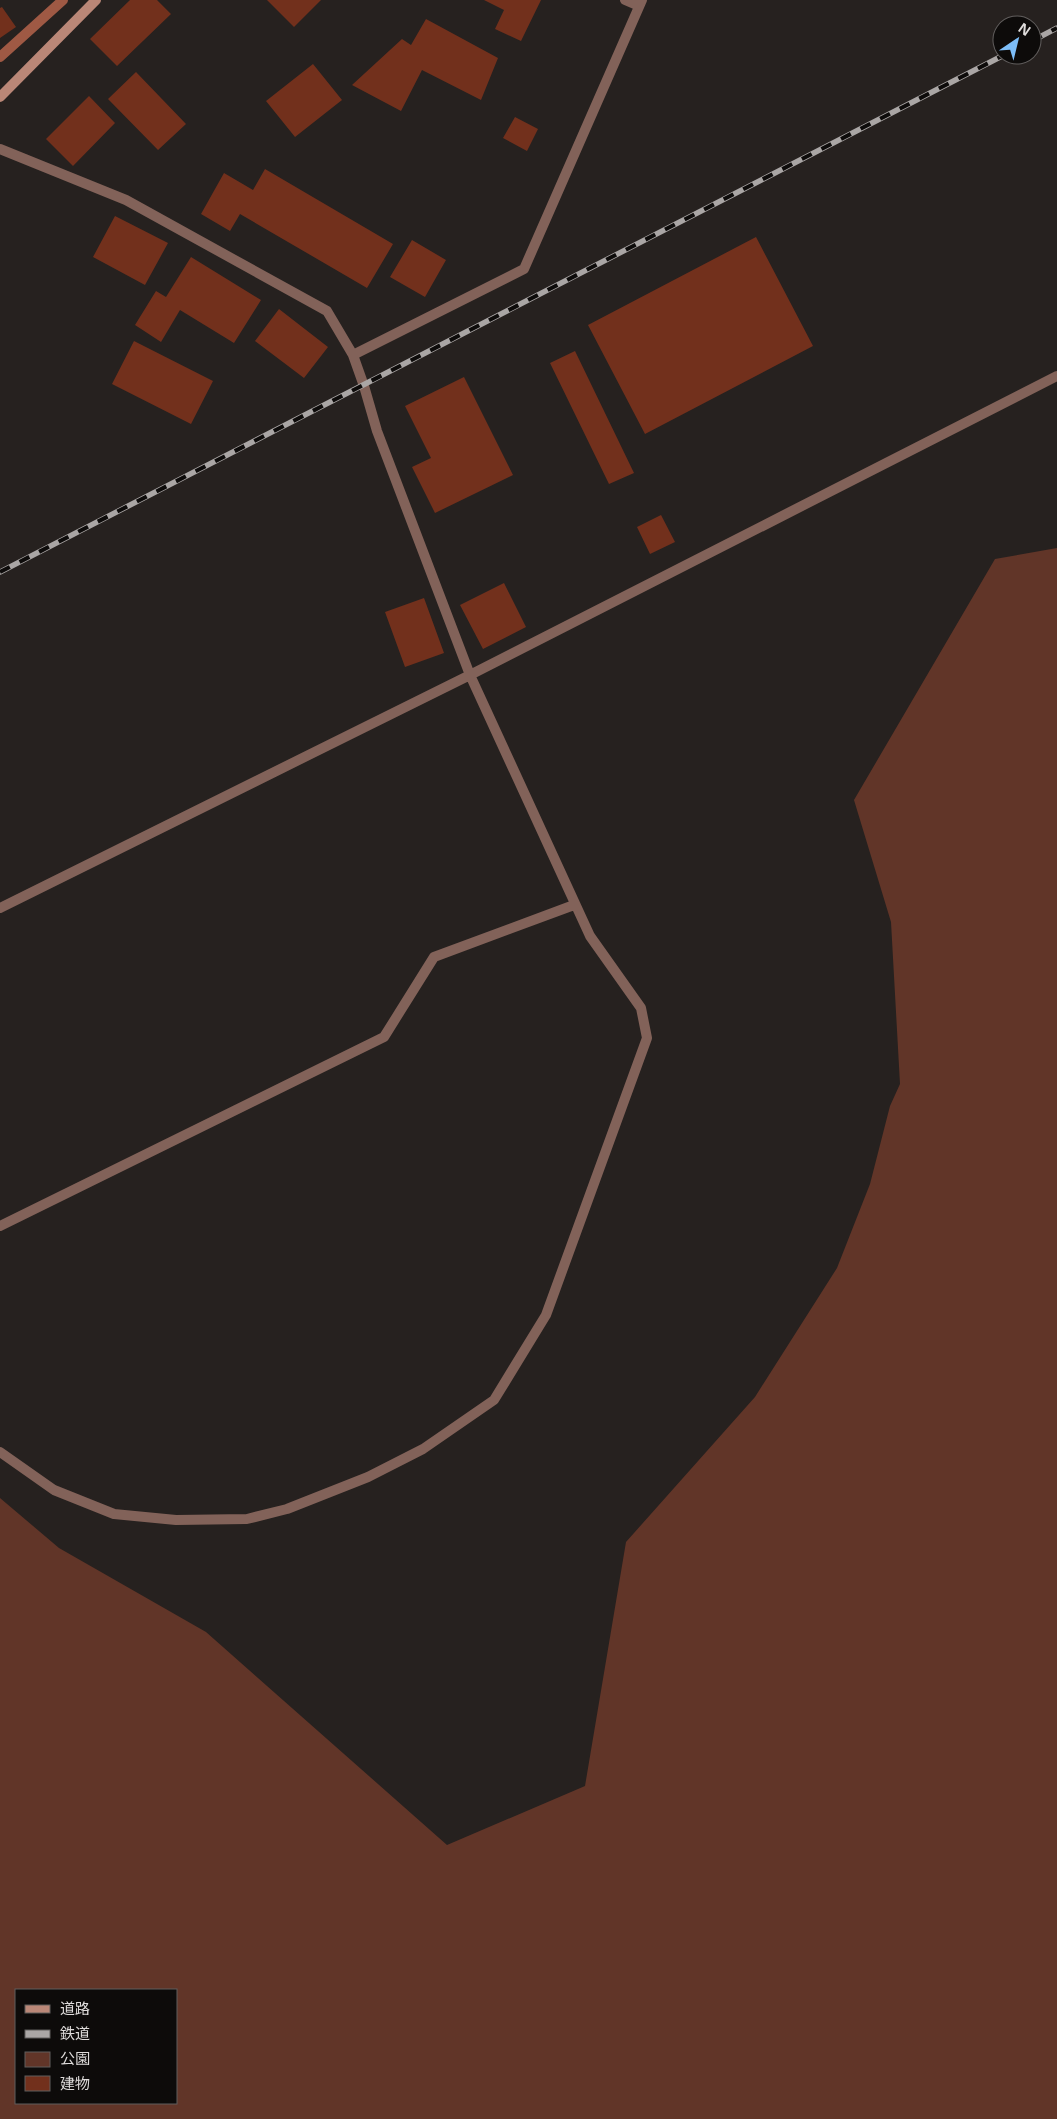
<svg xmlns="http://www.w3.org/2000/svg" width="1057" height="2119" font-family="'Open Sans','Noto Sans JP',sans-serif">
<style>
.green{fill:#613528;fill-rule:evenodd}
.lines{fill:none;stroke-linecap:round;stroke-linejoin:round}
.stream{stroke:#9f5944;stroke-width:10}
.building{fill:#72301c}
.minor{stroke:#826259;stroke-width:10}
.secondary{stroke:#ba8777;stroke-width:10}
.rail-casing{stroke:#aaa6a5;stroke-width:5.5}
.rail{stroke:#0d0b0a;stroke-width:4;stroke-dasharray:11;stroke-linecap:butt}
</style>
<rect width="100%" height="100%" fill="#26211f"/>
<!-- green -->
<path class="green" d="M1057 548V2119H0V1498L59 1548 206 1632 447 1845 585 1786 626 1542 755 1397 837 1268 870 1184 890 1106 900 1084 891 922 854 800 995 559ZM16 1990H176V2103H16Z"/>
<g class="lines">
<!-- stream -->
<path class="stream" d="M0 57 63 0"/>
</g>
<!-- building -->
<path class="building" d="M130 0H157L171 14 117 66 90 39Z
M267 0H321L294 27Z
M484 0H541L521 41 495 29 504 10Z
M2 7 16 27 0 38V8Z
M426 19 498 58 481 100 422 70 401 111 352 85 402 39 411 45Z
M313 64 342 100 295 137 266 101Z
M136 72 186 124 158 150 108 99Z
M89 96 115 123 73 166 46 139Z
M515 117 538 129 527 151 503 138Z
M265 169 393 244 367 288 240 214 230 231 201 214 224 173 253 190Z
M115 216 168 243 145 285 93 257Z
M756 237 813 346 645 434 588 325Z
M412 240 446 260 425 297 390 277Z
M191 257 261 300 234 343 180 310 161 342 135 325 156 291 166 297Z
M279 309 328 347 304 378 255 341Z
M134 341 213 381 191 424 112 384Z
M575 351 634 473 609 484 550 363Z
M464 377 513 475 435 513 412 467 431 458 405 406Z
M661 515 675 542 650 554 637 527Z
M504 583 526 627 483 649 460 605Z
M424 598 444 653 405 667 385 612Z"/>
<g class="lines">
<!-- minor -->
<path class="minor" d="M625 0 639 6
M0 149 126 200 327 311 353 355 364 386 377 431 470 675 590 936 641 1008 647 1038 546 1315 494 1400 423 1449 368 1477 287 1509 247 1519 176 1520 114 1514 54 1490 0 1452
M353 355 524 269 642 0
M0 908 470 675 1057 376
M0 1226 384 1037 434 957 574 905"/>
<!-- secondary -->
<path class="secondary" d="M0 97 96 0"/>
<defs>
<path id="rail" d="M1032 41 1057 28
M0 572 1004 55"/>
</defs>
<!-- rail casing -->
<use href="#rail" class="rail-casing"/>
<!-- rail -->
<use href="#rail" class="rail"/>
</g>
<!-- legend -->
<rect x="15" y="1989" width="162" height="115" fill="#0d0b0a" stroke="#615e5d"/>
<rect x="25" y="2005" width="25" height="8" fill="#ba8777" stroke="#615e5d"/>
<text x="60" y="2014" font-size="15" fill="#dedbda">道路</text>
<rect x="25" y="2030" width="25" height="8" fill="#aaa6a5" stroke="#615e5d"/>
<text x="60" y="2039" font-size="15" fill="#dedbda">鉄道</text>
<rect x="25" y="2052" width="25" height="15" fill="#613528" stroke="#615e5d"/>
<text x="60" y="2064" font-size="15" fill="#dedbda">公園</text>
<rect x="25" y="2076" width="25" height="15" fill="#72301c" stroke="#615e5d"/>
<text x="60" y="2089" font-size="15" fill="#dedbda">建物</text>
<!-- north arrow -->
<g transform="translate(1017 40) rotate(35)"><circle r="24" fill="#0d0b0a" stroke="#615e5d"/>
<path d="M0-4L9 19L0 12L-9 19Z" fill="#7dbef9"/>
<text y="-8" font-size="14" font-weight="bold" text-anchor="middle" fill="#dedbda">N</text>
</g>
</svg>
